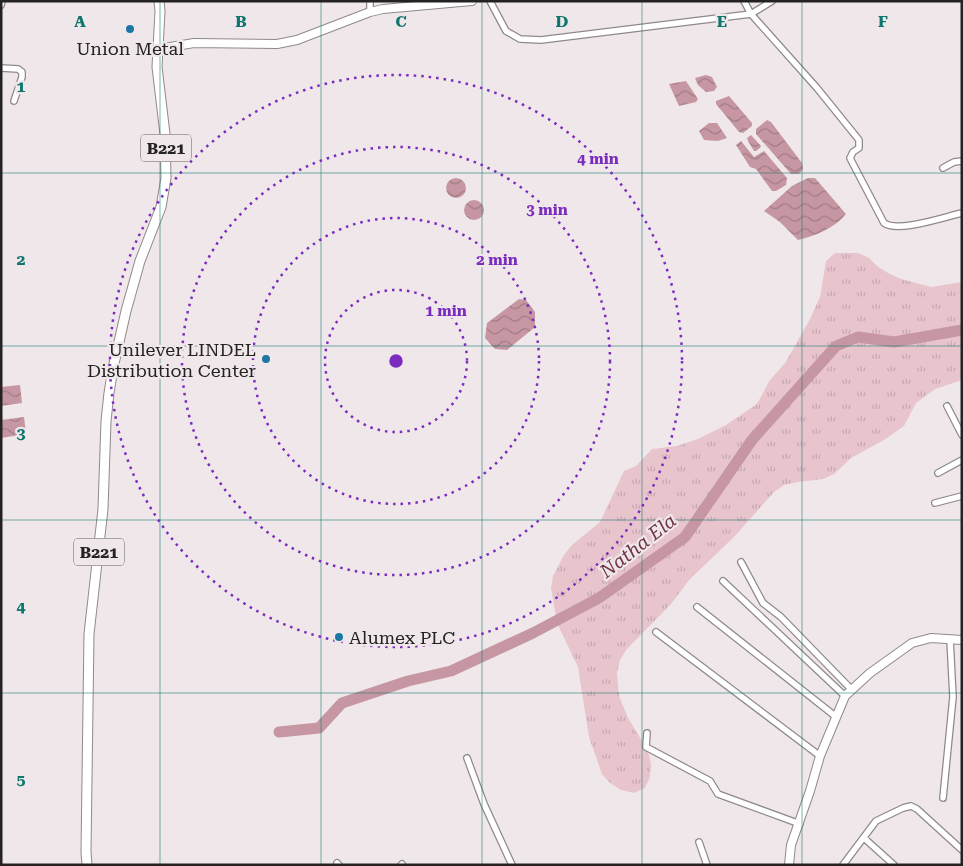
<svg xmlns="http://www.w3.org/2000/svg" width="963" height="866" font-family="'Roboto Serif',serif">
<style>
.grass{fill:url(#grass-tufts)}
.water{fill:url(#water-waves)}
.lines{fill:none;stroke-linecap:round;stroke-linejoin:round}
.river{stroke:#c697a3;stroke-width:11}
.street-casing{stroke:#90898b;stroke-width:8}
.secondary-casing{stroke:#90898b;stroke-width:10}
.primary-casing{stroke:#90898b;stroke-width:11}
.street{stroke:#fff;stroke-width:5.5}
.secondary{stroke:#fff;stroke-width:8}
.primary{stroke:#fff;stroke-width:9}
.grid{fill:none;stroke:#0f766e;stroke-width:1;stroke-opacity:0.55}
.ring{fill:none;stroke:#7b2cbf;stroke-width:2.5;stroke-dasharray:2.5 5}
.poi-dot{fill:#1c77a5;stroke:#efe7e9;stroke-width:2}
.labels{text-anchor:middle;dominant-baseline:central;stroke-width:4.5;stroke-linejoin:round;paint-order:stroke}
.shield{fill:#efe7e9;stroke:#625d5e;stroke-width:1}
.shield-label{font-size:16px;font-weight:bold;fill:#252222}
.poi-label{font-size:18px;fill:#252222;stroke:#efe7e9}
.water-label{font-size:19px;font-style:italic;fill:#713448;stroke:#efe7e9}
.grid-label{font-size:16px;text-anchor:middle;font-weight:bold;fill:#0f766e;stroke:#efe7e9;stroke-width:4.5;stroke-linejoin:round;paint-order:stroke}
.centre{fill:#7b2cbf;stroke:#efe7e9;stroke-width:2.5}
.ring-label{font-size:15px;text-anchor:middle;font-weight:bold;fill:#7b2cbf;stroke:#efe7e9;stroke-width:4.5;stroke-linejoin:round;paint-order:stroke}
</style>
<defs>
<pattern id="grass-tufts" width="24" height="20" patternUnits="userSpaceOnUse" patternTransform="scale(1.25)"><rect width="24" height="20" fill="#e8c4cd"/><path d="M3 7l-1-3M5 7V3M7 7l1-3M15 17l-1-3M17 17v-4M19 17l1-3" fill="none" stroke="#c7a8b0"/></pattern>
<pattern id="water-waves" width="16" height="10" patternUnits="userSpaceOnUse" patternTransform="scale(1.25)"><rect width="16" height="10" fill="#c697a3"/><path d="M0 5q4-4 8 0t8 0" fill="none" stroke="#a17b84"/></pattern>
</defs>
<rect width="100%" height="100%" fill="#efe7e9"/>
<!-- grass -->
<path class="grass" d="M835 253H858L869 258 877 266 888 273 901 279 931 287 962 282V380L935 389 916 403 904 426 884 440 851 458 834 474 823 479 798 482 784 485 774 492 734 537 689 580 671 604 626 650 620 660 617 673 619 696 628 718 648 751 651 764 650 777 645 788 634 793 621 790 610 783 602 774 589 737 578 667 557 623 551 588 553 576 564 555 572 545 600 522 624 471 636 466 652 449 677 446 698 439 726 425 757 404 770 380 786 362 810 319 820 297 826 261Z"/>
<!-- water -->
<path class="water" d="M706 75 712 77 717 87 714 91 706 92 698 85 695 78Z
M686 81 698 99 696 102 679 106 669 84Z
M729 96 752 123V126L743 133 739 132 716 104V101Z
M767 120 771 122 802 163 803 169 799 174H791L756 134V129Z
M709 123H717L727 138 718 141 704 140 699 131Z
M751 135 761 146 760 148 756 151H754L748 141 747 138Z
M741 141 754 157 764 151 787 178 786 185 776 191H772L756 169 750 167 736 145Z
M446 188a10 10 0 1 1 20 0a10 10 0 1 1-20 0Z
M808 178H815L846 214C835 228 815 236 798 240L780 222 764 211 792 186Z
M464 210a10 10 0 1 1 20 0a10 10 0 1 1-20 0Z
M519 299 526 300 535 312V327L507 350 495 349 485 338 487 323Z
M20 385 22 403 1 406V387Z
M24 417 26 434 1 438V420Z"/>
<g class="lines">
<!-- river -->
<path class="river" d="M279 732 319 728 342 703 408 681 451 671 533 633 599 598 685 537 752 440 836 346 858 337 894 342 962 330"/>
<defs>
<path id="street" d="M370 1V12
M490 1 506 31 520 39 541 40 751 14 772 1
M744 1 751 14 817 88 859 140V148L853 152 850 158 852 162 884 223C898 233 944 217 962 213
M1 5 2 1
M1 68 18 69 22 72V77L14 101
M943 168 954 162 962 161
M947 406 962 435
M938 473 962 460
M935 503 962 496
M741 562 763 603 781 617 851 689
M723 581 845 696
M697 607 835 716
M656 632 820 756
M647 733 646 747 710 781 718 794 800 824
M467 758 484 804 512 865
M943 798 953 697 950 639
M864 838 894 865
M699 842 707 865
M337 863 339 865
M401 865 402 864
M843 865 876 821 903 808 911 806 917 809 962 850"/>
<path id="secondary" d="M158 49 194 43 277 44 297 40 370 12 383 9 472 1
M789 865 791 845 810 791 820 756 845 696 870 673 912 643 931 638 962 640"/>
<path id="primary" d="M87 865 86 852 89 634 103 509 106 421 109 393 113 368 126 311 140 261 161 207 166 178 165 134 157 67 160 11 159 1"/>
</defs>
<!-- street casing -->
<use href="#street" class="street-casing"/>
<!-- secondary casing -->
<use href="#secondary" class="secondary-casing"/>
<!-- primary casing -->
<use href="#primary" class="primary-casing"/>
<!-- street -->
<use href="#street" class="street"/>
<!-- secondary -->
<use href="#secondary" class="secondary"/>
<!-- primary -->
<use href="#primary" class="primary"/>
</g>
<!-- grid -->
<path class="grid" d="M160 1V865M321 1V865M482 1V865M642 1V865M802 1V865M1 173H962M1 346H962M1 520H962M1 693H962"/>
<!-- distance rings -->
<g class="ring">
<circle cx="396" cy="361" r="71"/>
<circle cx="396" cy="361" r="143"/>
<circle cx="396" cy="361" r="214"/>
<circle cx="396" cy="361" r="286"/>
</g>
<!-- markers -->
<g class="poi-dot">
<circle cx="130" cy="29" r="5"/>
<circle cx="266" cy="359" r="5"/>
<circle cx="339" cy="637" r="5"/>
</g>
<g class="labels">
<!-- shield labels -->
<g class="shield">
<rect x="141" y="134.5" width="50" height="27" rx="4"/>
<rect x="74" y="538.5" width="50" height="27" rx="4"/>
</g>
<g class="shield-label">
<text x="166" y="148">B221</text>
<text x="99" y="552">B221</text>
</g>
<!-- poi labels -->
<g class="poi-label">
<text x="130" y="48">Union Metal</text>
<text x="256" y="349" text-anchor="end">Unilever LINDEL<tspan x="256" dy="21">Distribution Center</tspan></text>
<text x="349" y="637" text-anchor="start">Alumex PLC</text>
</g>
<!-- water labels -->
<g class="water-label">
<text transform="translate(638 546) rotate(-38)">Natha Ela</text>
</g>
</g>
<g class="grid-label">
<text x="80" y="27">A</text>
<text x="241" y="27">B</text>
<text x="401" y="27">C</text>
<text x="562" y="27">D</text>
<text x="722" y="27">E</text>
<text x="883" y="27">F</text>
<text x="21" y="92">1</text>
<text x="21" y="265">2</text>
<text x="21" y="439">3</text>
<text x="21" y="612">4</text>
<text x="21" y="785">5</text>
</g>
<circle cx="396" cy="361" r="8" class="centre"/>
<g class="ring-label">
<text x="598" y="164">4 min</text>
<text x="547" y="215">3 min</text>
<text x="497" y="265">2 min</text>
<text x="446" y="316">1 min</text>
</g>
<!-- border -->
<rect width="963" height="866" fill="none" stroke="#252222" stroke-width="5"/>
</svg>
